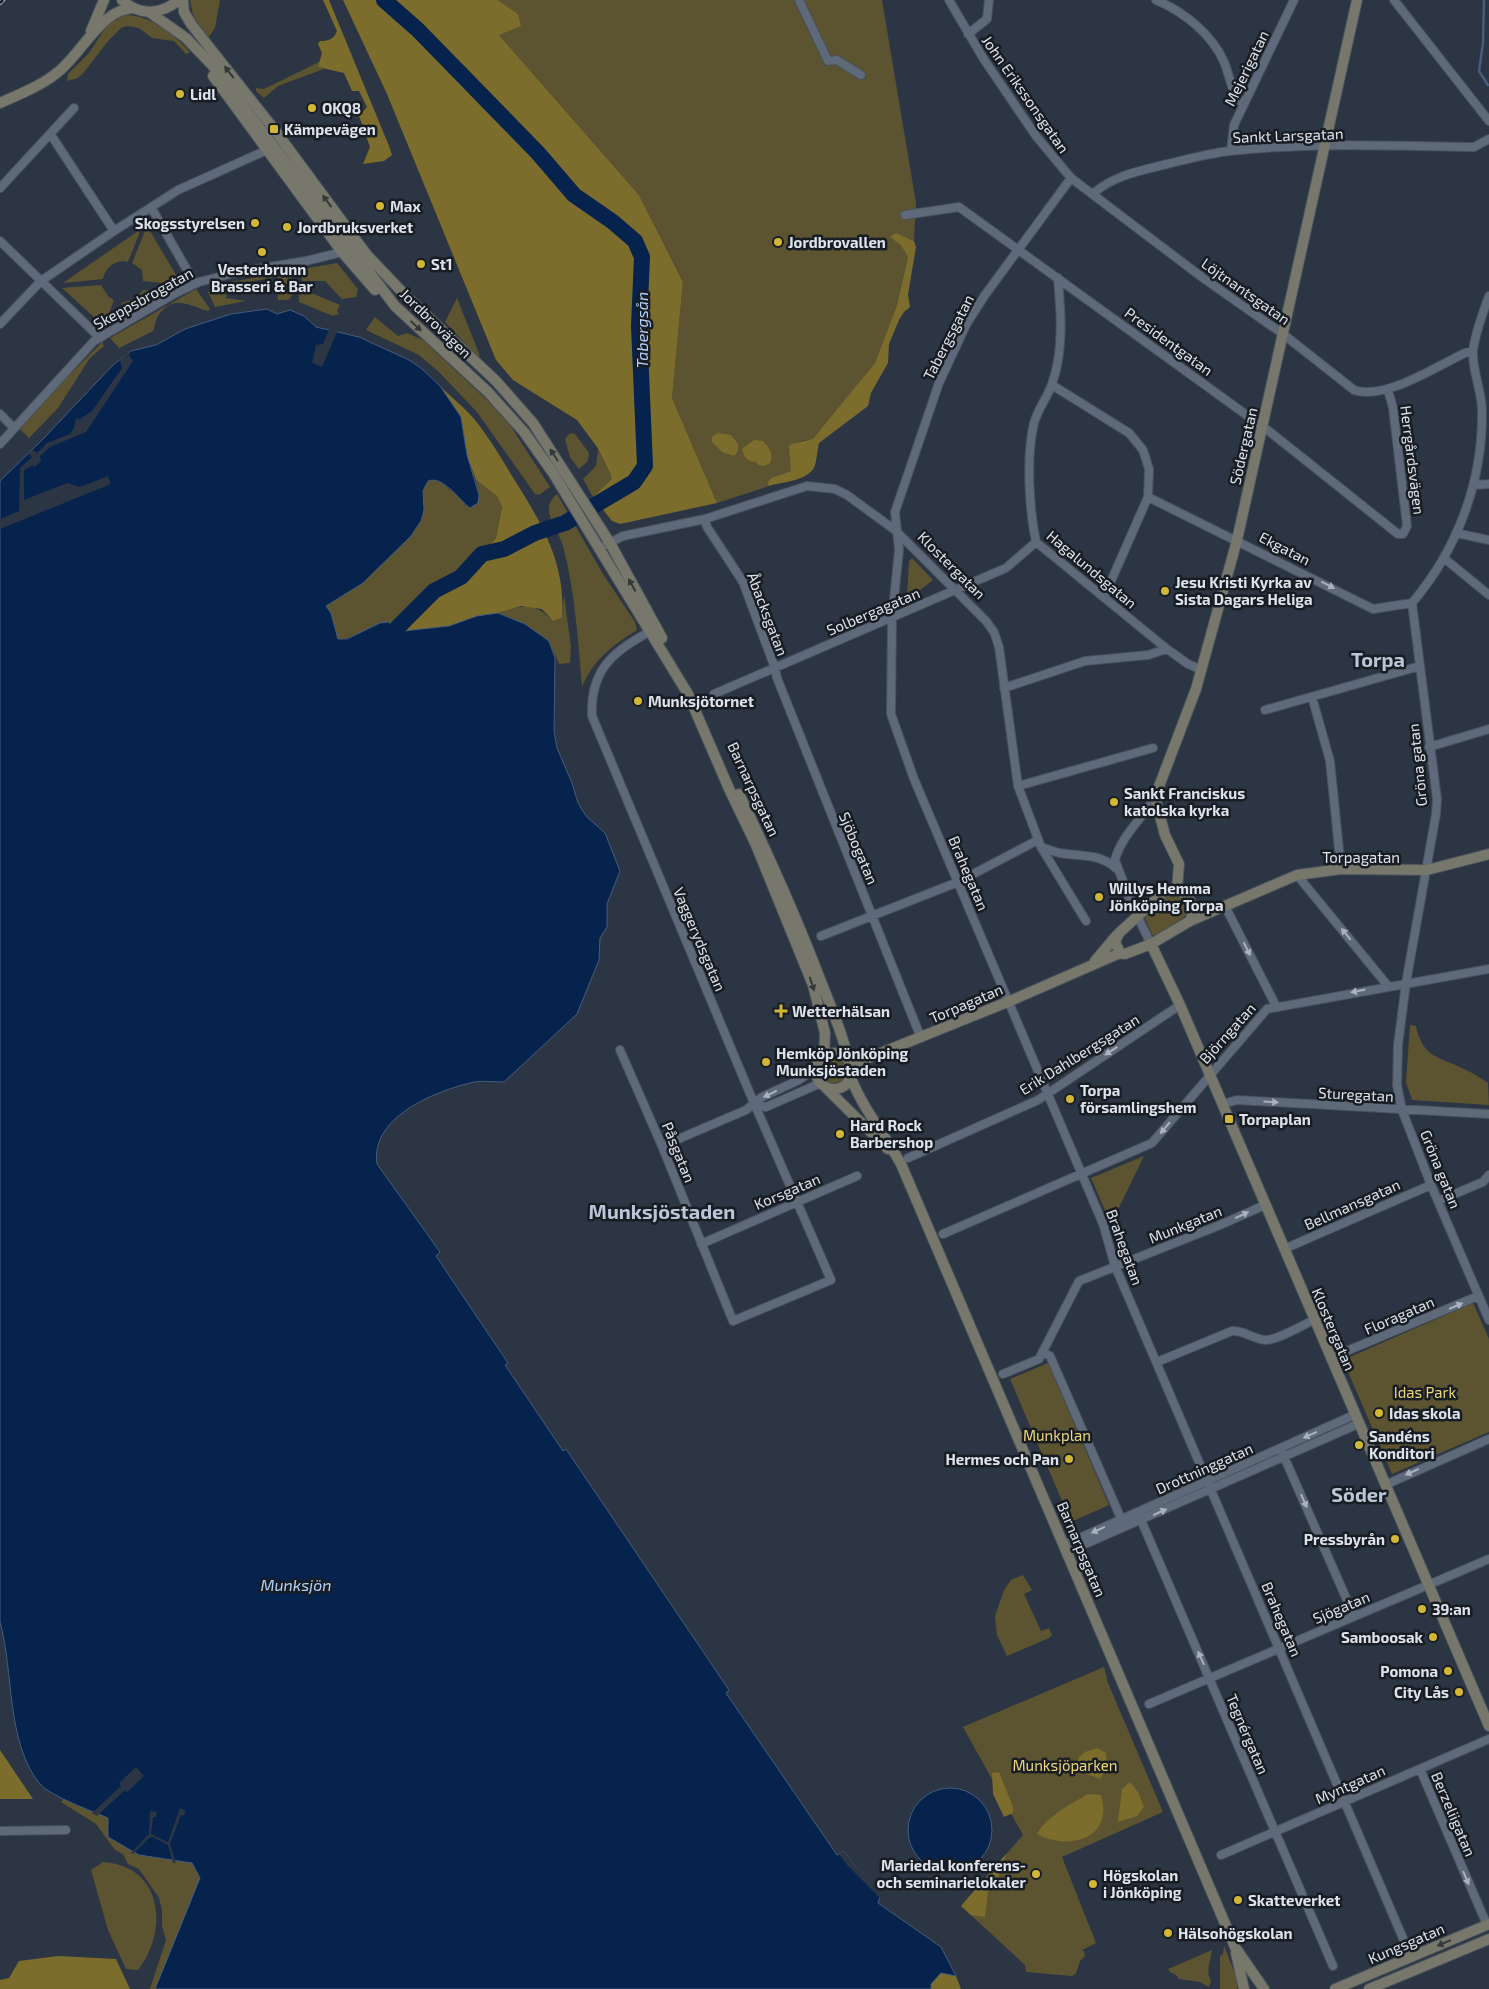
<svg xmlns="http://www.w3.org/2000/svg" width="1489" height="1989" font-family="'Exo 2',sans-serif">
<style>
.green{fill:#5c5430}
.forest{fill:#7c6d2c}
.water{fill:#05234d;stroke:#465d7d}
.pier{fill:#2c3543}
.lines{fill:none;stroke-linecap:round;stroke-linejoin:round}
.stream{stroke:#465d7d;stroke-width:2.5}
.river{stroke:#05234d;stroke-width:16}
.street-casing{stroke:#48505c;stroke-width:10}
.secondary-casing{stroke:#48505c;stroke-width:12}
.street{stroke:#5e6979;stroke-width:8}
.secondary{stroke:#77786b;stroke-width:10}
.rail-casing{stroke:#9aa1ac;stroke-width:4.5}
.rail{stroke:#181d23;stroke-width:2.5;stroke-dasharray:8;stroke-linecap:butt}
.oneway{fill:#343839}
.oneway2{fill:#aab2be}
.poi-dot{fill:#d2b635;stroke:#181d23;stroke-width:2}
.labels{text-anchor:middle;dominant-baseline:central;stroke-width:5;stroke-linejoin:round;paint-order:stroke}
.street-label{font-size:15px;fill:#dde3ec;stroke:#181d23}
.poi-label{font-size:15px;font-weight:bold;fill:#dde3ec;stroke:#181d23;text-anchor:start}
.park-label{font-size:15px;fill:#edd77a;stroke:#181d23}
.water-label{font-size:16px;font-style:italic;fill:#b1cffb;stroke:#181d23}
.district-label{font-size:20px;font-weight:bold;fill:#bac6d8;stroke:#181d23}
</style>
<rect width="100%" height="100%" fill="#2c3543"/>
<!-- green -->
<path class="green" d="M190 0H220L215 28 208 38 194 20Z
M498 0H882L916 203 914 241 896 233 908 257 897 305 875 363 813 443 806 440 792 444 791 471 771 478 767 483 769 486 717 503 672 398 683 282 639 195 499 35 518 14Z
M125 15C149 14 175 35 190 52L186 54 174 41 152 38 139 28 127 26 121 28 108 41 85 71 78 78 67 81 68 74 89 53 108 24Z
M321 61 318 67 324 69 278 86 264 98 256 91V88L264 89Z
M147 226 182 285 143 281 142 270 132 263Z
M141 229 128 262C117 259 105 267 103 279L63 283Z
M337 263 358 289 356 297 342 299 325 281H302L300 272 293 274 291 285 299 288 288 300H278L277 291 282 285 283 279 275 277 227 286 226 298 246 301 215 307 208 292 212 290 214 285Z
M101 285 108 296 114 300 104 326 62 288Z
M196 289 210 309 208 311C189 306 173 293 158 316 155 321 155 327 153 331L119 348 110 338Z
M143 290 170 291 113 325 122 303 136 298Z
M309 292 340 305 337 311 339 314 333 316 299 302V295Z
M457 298 480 356H477L445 322Z
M375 317 398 336 407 333 423 340 486 399 510 425 550 487 539 495 535 494 477 412 439 372 419 355 366 330Z
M102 342 104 346 90 358 58 408 29 438 18 427Z
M570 433 575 434 589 453 588 461 579 469 570 457 565 439Z
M598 450 613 479 593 497 583 479 596 466Z
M432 479 441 482 450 490 479 495 476 480 497 496 502 507 496 538 461 577 434 591 397 628 388 622C370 625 356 639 338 639L331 613 326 606 363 583 421 521 424 510 423 487Z
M557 494 603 574 635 622 637 630C613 645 593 660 582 687 578 639 575 592 563 546 558 527 538 510 557 494Z
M912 558 933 580 913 596H907L909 561Z
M564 595 571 647 570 663 559 664 549 641 525 624 498 613C523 605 534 601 553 621L562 618Z
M1171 896C1182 897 1184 901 1188 912L1179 923 1153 936 1144 916 1165 898Z
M1410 1025 1416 1026C1423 1060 1442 1057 1468 1071 1475 1074 1482 1079 1488 1083L1489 1105 1412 1100 1406 1082Z
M835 1057 846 1065 847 1073 843 1081 830 1084 823 1079 821 1067 826 1060Z
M1144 1156 1111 1224 1091 1178Z
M1473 1303 1489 1339V1432L1392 1474 1343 1360Z
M1048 1363 1109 1505 1071 1522 1010 1379Z
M1023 1575 1032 1590 1024 1594 1041 1631 1049 1628 1052 1635 1049 1638 1007 1656 997 1635 995 1616 1004 1590 1011 1580Z
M1104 1667 1108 1683 1163 1812 1062 1857 1096 1943 1082 1950 1084 1951 1085 1956 1080 1961 1076 1973 1072 1976 1026 1972 1025 1965 961 1906 1023 1835 963 1727Z
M69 1793 215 1818 180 1989H150L166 1940 162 1926V1910L159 1898 139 1869 128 1864 123 1854 115 1850 96 1824 61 1802Z
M103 1862C163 1866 169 1930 138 1970L126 1969 108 1930 91 1870Z
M1224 1946 1238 1981 1237 1989H1220V1956L1223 1954Z
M1212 1950C1211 1960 1205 1970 1211 1981L1209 1987 1200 1982 1179 1979 1176 1975 1170 1972 1168 1969Z"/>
<!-- forest -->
<path class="forest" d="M323 0H329L389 146 392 155 384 161 363 164 370 147 359 116 367 107 359 91H352L344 73 318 67 322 53 318 44 320 41C329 41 334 39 337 31Z
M343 0H498L518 14 521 26 499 35 639 195 683 282 672 398 717 503 620 524 612 521 593 497 612 479 611 475 597 447 577 420 513 380 496 360 387 94Z
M896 233 914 241 916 247 908 295 910 307 904 312 899 320 889 344 888 363 871 393 868 406 819 443C817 451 817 461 814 468 806 481 782 482 769 486L767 483 771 478 791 471 789 447 791 444 813 439 875 363 897 305 908 257 901 245 890 237Z
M440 386C451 397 465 408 475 420 492 441 505 465 519 487 545 529 566 567 562 618L553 621 542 609 521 606 498 613 477 616 449 626 404 631 397 628 434 591 461 577 496 538 502 507 497 496 476 480 467 455 461 417Z
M718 433 731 435 738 444V451L734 456 722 452 712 442V437Z
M754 440 763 441C769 448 774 453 770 463L764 466 758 465 756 462C747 462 744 457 742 449Z
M1097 1748 1106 1753C1107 1764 1106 1770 1100 1779L1084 1773 1077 1767 1079 1757 1085 1752Z
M0 1750 33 1799H0Z
M999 1772 1013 1807V1813L1004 1817 993 1794 992 1773Z
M1130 1782 1138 1792 1144 1807 1137 1816 1118 1822 1122 1789Z
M1088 1794 1101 1795C1114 1839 1069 1851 1037 1834 1045 1818 1072 1803 1088 1794Z
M1006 1854 1002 1871 988 1890 985 1917 971 1915 961 1906Z
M58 1956 116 1959 130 1989H0V1980L9 1978 19 1961Z
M941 1973 956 1976 961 1989H931V1984Z"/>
<!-- water -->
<path class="water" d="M267 309 277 314 290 310 304 316 316 327 359 337 409 360 422 369 440 386 461 417 467 455 479 495 478 503 470 508C459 500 443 475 428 481L423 491 424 510 421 521 411 536 363 583 326 606 331 613 338 639H347L380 623 388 622 404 631 449 626 477 616 498 613 525 624 549 641 555 658 554 731 557 748 572 783 578 803 586 816 605 833 620 871 607 904V927L600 938 599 960 577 1014 504 1082C493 1082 480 1080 470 1083 433 1092 370 1118 377 1164L440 1252 436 1256 508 1363 505 1365 563 1451 566 1449 729 1690 726 1693 837 1855 844 1851 854 1865 882 1892 878 1903 941 1947 956 1976 941 1973 931 1984V1989H155L200 1878 192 1863 139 1855 108 1837V1818C92 1811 50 1796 40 1784 6 1743 14 1672 0 1622V481L43 439 113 365 131 351 156 345 185 329 231 314Z
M908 1830a42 42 0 1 1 84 0a42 42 0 1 1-84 0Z"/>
<!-- pier -->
<path class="pier" d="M329 330H338L322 367 312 363 316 345 323 344Z
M129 352V356L133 361 86 432 50 447 40 456 41 461 35 467 33 465 24 470V500L67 483 80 487 108 476 111 484 0 529V519L19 511 20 468 32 457 29 454 33 450 37 453 47 443 70 434 74 428 76 418 80 419 92 411 122 368 120 360Z
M136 1767 144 1776 127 1792 125 1790 97 1816 92 1813 121 1786 119 1783Z
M180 1808 186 1811 184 1816 181 1815 170 1844 176 1863H173L168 1845 153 1837 149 1838 133 1854 131 1853 149 1834 150 1811 157 1812 156 1817H153L151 1834 168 1842Z
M844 1851 854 1865 884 1893 881 1899 847 1865 839 1854Z"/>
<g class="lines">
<!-- stream -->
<path class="stream" d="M1484 0 1483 43 1479 71 1488 85"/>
<!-- river -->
<path class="river" d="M384 0 418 30 538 153 574 195 613 222 635 241 642 257 639 326 645 466 634 482 565 523 535 533 504 549 482 554 461 577 434 591 397 628"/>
<defs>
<path id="street" d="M799 0 828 61 837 60 861 75
M949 0 983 58 1036 136 1071 178 1203 278 1283 334 1354 390C1384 401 1437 366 1465 353L1473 351
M1156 0C1184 12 1212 34 1224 62 1230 76 1231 93 1243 104
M1394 0 1489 121
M968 34 987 19 989 0
M51 135 114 231
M1231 151 1234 125 1294 0
M1071 178 985 295 967 323 939 383 895 512 899 550 892 618 891 714 914 779 1103 1224 1115 1266 1411 1957
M0 188 74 108
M1094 193C1113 176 1139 171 1163 165 1186 160 1208 153 1230 151 1311 142 1393 146 1474 147L1489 139
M151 207 195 284
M905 215 959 207 1270 432 1398 534H1403L1407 526 1393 408 1388 390
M0 241 100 338
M1058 278C1061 314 1064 350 1052 384 1047 398 1038 409 1034 423 1026 456 1029 508 1036 542L1167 649 1188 664 1202 670
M1489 296C1483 313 1475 333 1473 351 1472 371 1482 391 1482 411 1483 482 1457 550 1412 603L1437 799 1436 814 1406 983 1398 1045 1397 1085 1402 1110 1431 1185 1489 1320
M0 324 41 281 114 231 178 190 267 150
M1052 385 1129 433 1143 450 1149 469 1148 497 1104 597
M0 414 14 428
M0 444 94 341 174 294 199 282 238 272 306 261 342 252
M1474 485 1489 484
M1148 497 1373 609 1412 603
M705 519 707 527 743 582 775 668 777 678 921 1038
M1456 533 1489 540
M598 549 623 536 705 519 807 486 835 489 847 495 895 530 986 621 994 632 999 647 1018 786 1041 847 1086 921
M1445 559 1489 595
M1004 688 1085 661 1148 655 1167 649
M714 694 1006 568 1036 542
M1312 697 1330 761 1341 869
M1265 710 1420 666
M1429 747 1489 729
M1018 786 1153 748
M1041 847C1047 849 1054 852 1060 853 1082 857 1100 853 1117 869
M1297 875 1388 986
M1225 906 1276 1006
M821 936 958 882 1038 840
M1151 944 1132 905 1115 860C1121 836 1143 818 1155 797
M620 1050 662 1146 733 1321 831 1280 751 1096 592 716C590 667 615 651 654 629
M1223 1104 1237 1100 1489 1114
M755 1105 766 1107 821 1083
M662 1146 746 1110 762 1097 799 1080 816 1068
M908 1158 1038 1100 1180 1005
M1438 1201 1483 1182 1489 1175
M943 1234 1152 1143 1267 1009 1489 969
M701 1244 857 1176
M1284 1249 1431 1185
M1043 1352 1050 1356 1123 1523
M1330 1358 1478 1296
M1157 1362 1232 1331C1245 1330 1254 1340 1266 1340 1278 1340 1302 1325 1314 1320
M1003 1374 1039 1359 1079 1281 1220 1225 1265 1205
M1282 1452 1354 1616
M1385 1485 1489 1439
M1138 1513 1333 1966
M1064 1545 1354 1415
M1067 1552 1358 1424
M1149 1704 1489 1559
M1420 1769 1487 1925
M0 1831 66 1830
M1221 1855 1489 1739"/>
<path id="secondary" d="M122 0C139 16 161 15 179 0
M183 0 184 12 191 24 274 129 367 255 405 295 496 381 533 423 610 543 662 638
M149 12 186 38 212 65 395 306 488 392 524 432 553 473 688 694 730 791 756 845 813 985 825 1033 824 1056
M91 31 104 0
M213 76 342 252 375 290
M0 103C20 94 41 86 58 72 82 53 102 8 134 8
M739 794C768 854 796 916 820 979 830 1005 842 1031 848 1058
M1170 890C1188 890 1197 905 1190 921L1151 944 1125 954 1120 953 1115 942 1119 933 1163 893Z
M1177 890 1179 864 1165 835 1155 797 1196 689 1237 540 1357 0
M1190 921 1297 875 1341 869 1427 870 1489 854
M1151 944 1180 1005 1489 1726
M1095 961 1116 936
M816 1071a18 18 0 1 1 36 0a18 18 0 1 1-36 0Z
M851 1065 1010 1001 1120 953
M851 1078C863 1109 885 1135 901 1164L1235 1947 1264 1989
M825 1087 888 1149
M1236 1953 1244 1989
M1335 1989 1489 1924
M1369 1989 1489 1939"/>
</defs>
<!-- street casing -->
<use href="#street" class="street-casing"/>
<!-- secondary casing -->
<use href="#secondary" class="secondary-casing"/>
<!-- street -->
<use href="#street" class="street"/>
<!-- secondary -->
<use href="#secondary" class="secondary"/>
<defs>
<path id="rail" d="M0 3 3 0"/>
</defs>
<!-- rail casing -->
<use href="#rail" class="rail-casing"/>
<!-- rail -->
<use href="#rail" class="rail"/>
</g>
<!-- one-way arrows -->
<defs><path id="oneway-solid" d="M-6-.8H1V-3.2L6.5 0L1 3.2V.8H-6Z" transform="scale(1.25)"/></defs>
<g class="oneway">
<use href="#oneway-solid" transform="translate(229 72) rotate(-128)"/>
<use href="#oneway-solid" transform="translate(327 201) rotate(-126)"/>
<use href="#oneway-solid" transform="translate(416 326) rotate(43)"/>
<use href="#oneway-solid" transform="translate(554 455) rotate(-123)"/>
<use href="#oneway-solid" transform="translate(632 585) rotate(-119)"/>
<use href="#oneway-solid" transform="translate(812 984) rotate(72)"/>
<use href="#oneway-solid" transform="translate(1444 1943) rotate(157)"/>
</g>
<g class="oneway2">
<use href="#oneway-solid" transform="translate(1328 585) rotate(27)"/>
<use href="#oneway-solid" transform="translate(1346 934) rotate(-129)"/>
<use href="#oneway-solid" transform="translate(1247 949) rotate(63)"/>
<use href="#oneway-solid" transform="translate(1358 991) rotate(169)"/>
<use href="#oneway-solid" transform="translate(1111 1051) rotate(147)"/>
<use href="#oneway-solid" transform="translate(770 1094) rotate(154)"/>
<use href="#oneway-solid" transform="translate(1271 1102) rotate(3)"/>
<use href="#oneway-solid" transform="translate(1165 1128) rotate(130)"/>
<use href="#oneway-solid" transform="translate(1242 1215) rotate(-25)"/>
<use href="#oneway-solid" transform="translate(1456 1306) rotate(-23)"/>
<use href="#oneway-solid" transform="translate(1310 1435) rotate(156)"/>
<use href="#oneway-solid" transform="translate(1412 1472) rotate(156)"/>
<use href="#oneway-solid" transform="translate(1304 1501) rotate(66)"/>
<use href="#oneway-solid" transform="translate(1160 1512) rotate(-24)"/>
<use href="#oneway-solid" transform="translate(1098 1530) rotate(156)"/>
<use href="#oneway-solid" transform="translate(1201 1658) rotate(-114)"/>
<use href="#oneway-solid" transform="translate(1466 1878) rotate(67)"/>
</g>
<!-- markers -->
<g class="poi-dot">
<circle cx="180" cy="94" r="5"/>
<circle cx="312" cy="108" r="5"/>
<rect x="269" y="124" width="10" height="10" rx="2.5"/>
<circle cx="380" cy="206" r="5"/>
<circle cx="255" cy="223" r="5"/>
<circle cx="287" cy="227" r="5"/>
<circle cx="778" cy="242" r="5"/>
<circle cx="262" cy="252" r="5"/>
<circle cx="421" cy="264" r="5"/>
<circle cx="1165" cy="591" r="5"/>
<circle cx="638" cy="701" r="5"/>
<circle cx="1114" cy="802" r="5"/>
<circle cx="1099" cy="897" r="5"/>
<path d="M778.5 1003.5h5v5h5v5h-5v5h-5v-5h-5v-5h5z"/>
<circle cx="766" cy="1062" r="5"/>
<circle cx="1070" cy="1099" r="5"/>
<rect x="1224" y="1114" width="10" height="10" rx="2.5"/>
<circle cx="840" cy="1134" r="5"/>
<circle cx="1379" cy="1413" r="5"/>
<circle cx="1359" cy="1445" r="5"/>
<circle cx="1069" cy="1459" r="5"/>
<circle cx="1395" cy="1539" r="5"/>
<circle cx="1422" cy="1609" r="5"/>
<circle cx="1433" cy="1637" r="5"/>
<circle cx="1448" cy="1671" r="5"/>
<circle cx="1459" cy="1692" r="5"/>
<circle cx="1036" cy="1874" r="5"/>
<circle cx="1093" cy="1884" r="5"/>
<circle cx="1238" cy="1900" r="5"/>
<circle cx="1168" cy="1933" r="5"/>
</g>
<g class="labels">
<!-- street labels -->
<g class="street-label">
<text transform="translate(1246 68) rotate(-64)">Mejerigatan</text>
<text transform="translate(1026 94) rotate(55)">John Erikssonsgatan</text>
<text transform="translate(1288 135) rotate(-2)">Sankt Larsgatan</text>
<text transform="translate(1246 291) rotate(35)">Löjtnantsgatan</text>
<text transform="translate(143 298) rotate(-29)">Skeppsbrogatan</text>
<text transform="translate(436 323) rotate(44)">Jordbrovägen</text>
<text transform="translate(948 337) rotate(-63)">Tabergsgatan</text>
<text transform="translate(1169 341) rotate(36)">Presidentgatan</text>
<text transform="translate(1243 446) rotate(-77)">Södergatan</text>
<text transform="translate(1413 460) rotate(83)">Herrgårdsvägen</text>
<text transform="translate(1285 548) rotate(27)">Ekgatan</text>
<text transform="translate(952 565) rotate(45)">Klostergatan</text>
<text transform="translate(1092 569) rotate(40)">Hagalundsgatan</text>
<text transform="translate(873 611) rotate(-23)">Solbergagatan</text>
<text transform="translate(768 614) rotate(69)">Åbacksgatan</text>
<text transform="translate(1417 765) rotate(-96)">Gröna gatan</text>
<text transform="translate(754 789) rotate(65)">Barnarpsgatan</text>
<text transform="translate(859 848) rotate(67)">Sjöbogatan</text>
<text x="1361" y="857">Torpagatan</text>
<text transform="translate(969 873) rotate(67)">Brahegatan</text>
<text transform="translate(700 939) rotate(67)">Vaggerydsgatan</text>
<text transform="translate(966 1003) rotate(-23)">Torpagatan</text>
<text transform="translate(1227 1033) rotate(-48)">Björngatan</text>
<text transform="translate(1079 1054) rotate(-32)">Erik Dahlbergsgatan</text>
<text transform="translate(1356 1094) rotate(3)">Sturegatan</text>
<text transform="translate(679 1152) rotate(68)">Påsgatan</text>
<text transform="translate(1441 1169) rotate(68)">Gröna gatan</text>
<text transform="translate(787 1191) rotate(-23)">Korsgatan</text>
<text transform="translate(1352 1204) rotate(-24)">Bellmansgatan</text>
<text transform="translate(1185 1224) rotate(-22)">Munkgatan</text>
<text transform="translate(1125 1247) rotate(70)">Brahegatan</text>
<text transform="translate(1399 1315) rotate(-23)">Floragatan</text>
<text transform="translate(1334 1329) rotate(67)">Klostergatan</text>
<text transform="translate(1204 1468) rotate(-24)">Drottninggatan</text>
<text transform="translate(1082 1549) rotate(67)">Barnarpsgatan</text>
<text transform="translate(1341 1607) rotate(-23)">Sjögatan</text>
<text transform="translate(1282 1619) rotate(67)">Brahegatan</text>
<text transform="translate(1248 1734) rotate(67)">Tegnérgatan</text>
<text transform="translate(1350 1784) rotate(-24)">Myntgatan</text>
<text transform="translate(1454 1814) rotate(67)">Berzeliigatan</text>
<text transform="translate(1406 1943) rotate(-23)">Kungsgatan</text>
</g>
<!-- poi labels -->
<g class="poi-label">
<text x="190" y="94">Lidl</text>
<text x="322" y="108">OKQ8</text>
<text x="284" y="129">Kämpevägen</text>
<text x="390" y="206">Max</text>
<text x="245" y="223" text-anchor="end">Skogsstyrelsen</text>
<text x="297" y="227">Jordbruksverket</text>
<text x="788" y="242">Jordbrovallen</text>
<text x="431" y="264">St1</text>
<text x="262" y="269" text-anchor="middle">Vesterbrunn<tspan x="262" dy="17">Brasseri &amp; Bar</tspan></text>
<text x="1175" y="582">Jesu Kristi Kyrka av<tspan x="1175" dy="17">Sista Dagars Heliga</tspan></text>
<text x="648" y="701">Munksjötornet</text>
<text x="1124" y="793">Sankt Franciskus<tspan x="1124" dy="17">katolska kyrka</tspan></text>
<text x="1109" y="888">Willys Hemma<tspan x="1109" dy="17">Jönköping Torpa</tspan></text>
<text x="792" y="1011">Wetterhälsan</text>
<text x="776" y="1053">Hemköp Jönköping<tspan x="776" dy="17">Munksjöstaden</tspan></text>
<text x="1080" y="1090">Torpa<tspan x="1080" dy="17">församlingshem</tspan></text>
<text x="1239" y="1119">Torpaplan</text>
<text x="850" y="1125">Hard Rock<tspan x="850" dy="17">Barbershop</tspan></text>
<text x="1389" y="1413">Idas skola</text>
<text x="1369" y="1436">Sandéns<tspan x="1369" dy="17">Konditori</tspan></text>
<text x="1059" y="1459" text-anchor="end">Hermes och Pan</text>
<text x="1385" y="1539" text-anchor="end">Pressbyrån</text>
<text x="1432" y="1609">39:an</text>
<text x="1423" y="1637" text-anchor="end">Samboosak</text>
<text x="1438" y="1671" text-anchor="end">Pomona</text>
<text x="1449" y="1692" text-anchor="end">City Lås</text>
<text x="1026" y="1865" text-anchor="end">Mariedal konferens-<tspan x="1026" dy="17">och seminarielokaler</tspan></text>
<text x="1103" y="1875">Högskolan<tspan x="1103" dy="17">i Jönköping</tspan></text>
<text x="1248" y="1900">Skatteverket</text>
<text x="1178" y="1933">Hälsohögskolan</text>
</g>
<!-- park labels -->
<g class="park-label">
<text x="1425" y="1392">Idas Park</text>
<text x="1057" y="1435">Munkplan</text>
<text x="1065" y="1765">Munksjöparken</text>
</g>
<!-- water labels -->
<g class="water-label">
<text transform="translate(641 330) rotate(-90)">Tabergsån</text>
<text x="296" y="1584">Munksjön</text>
</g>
<!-- district labels -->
<g class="district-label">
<text x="1378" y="659">Torpa</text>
<text x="662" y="1211">Munksjöstaden</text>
<text x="1359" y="1494">Söder</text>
</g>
</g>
</svg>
